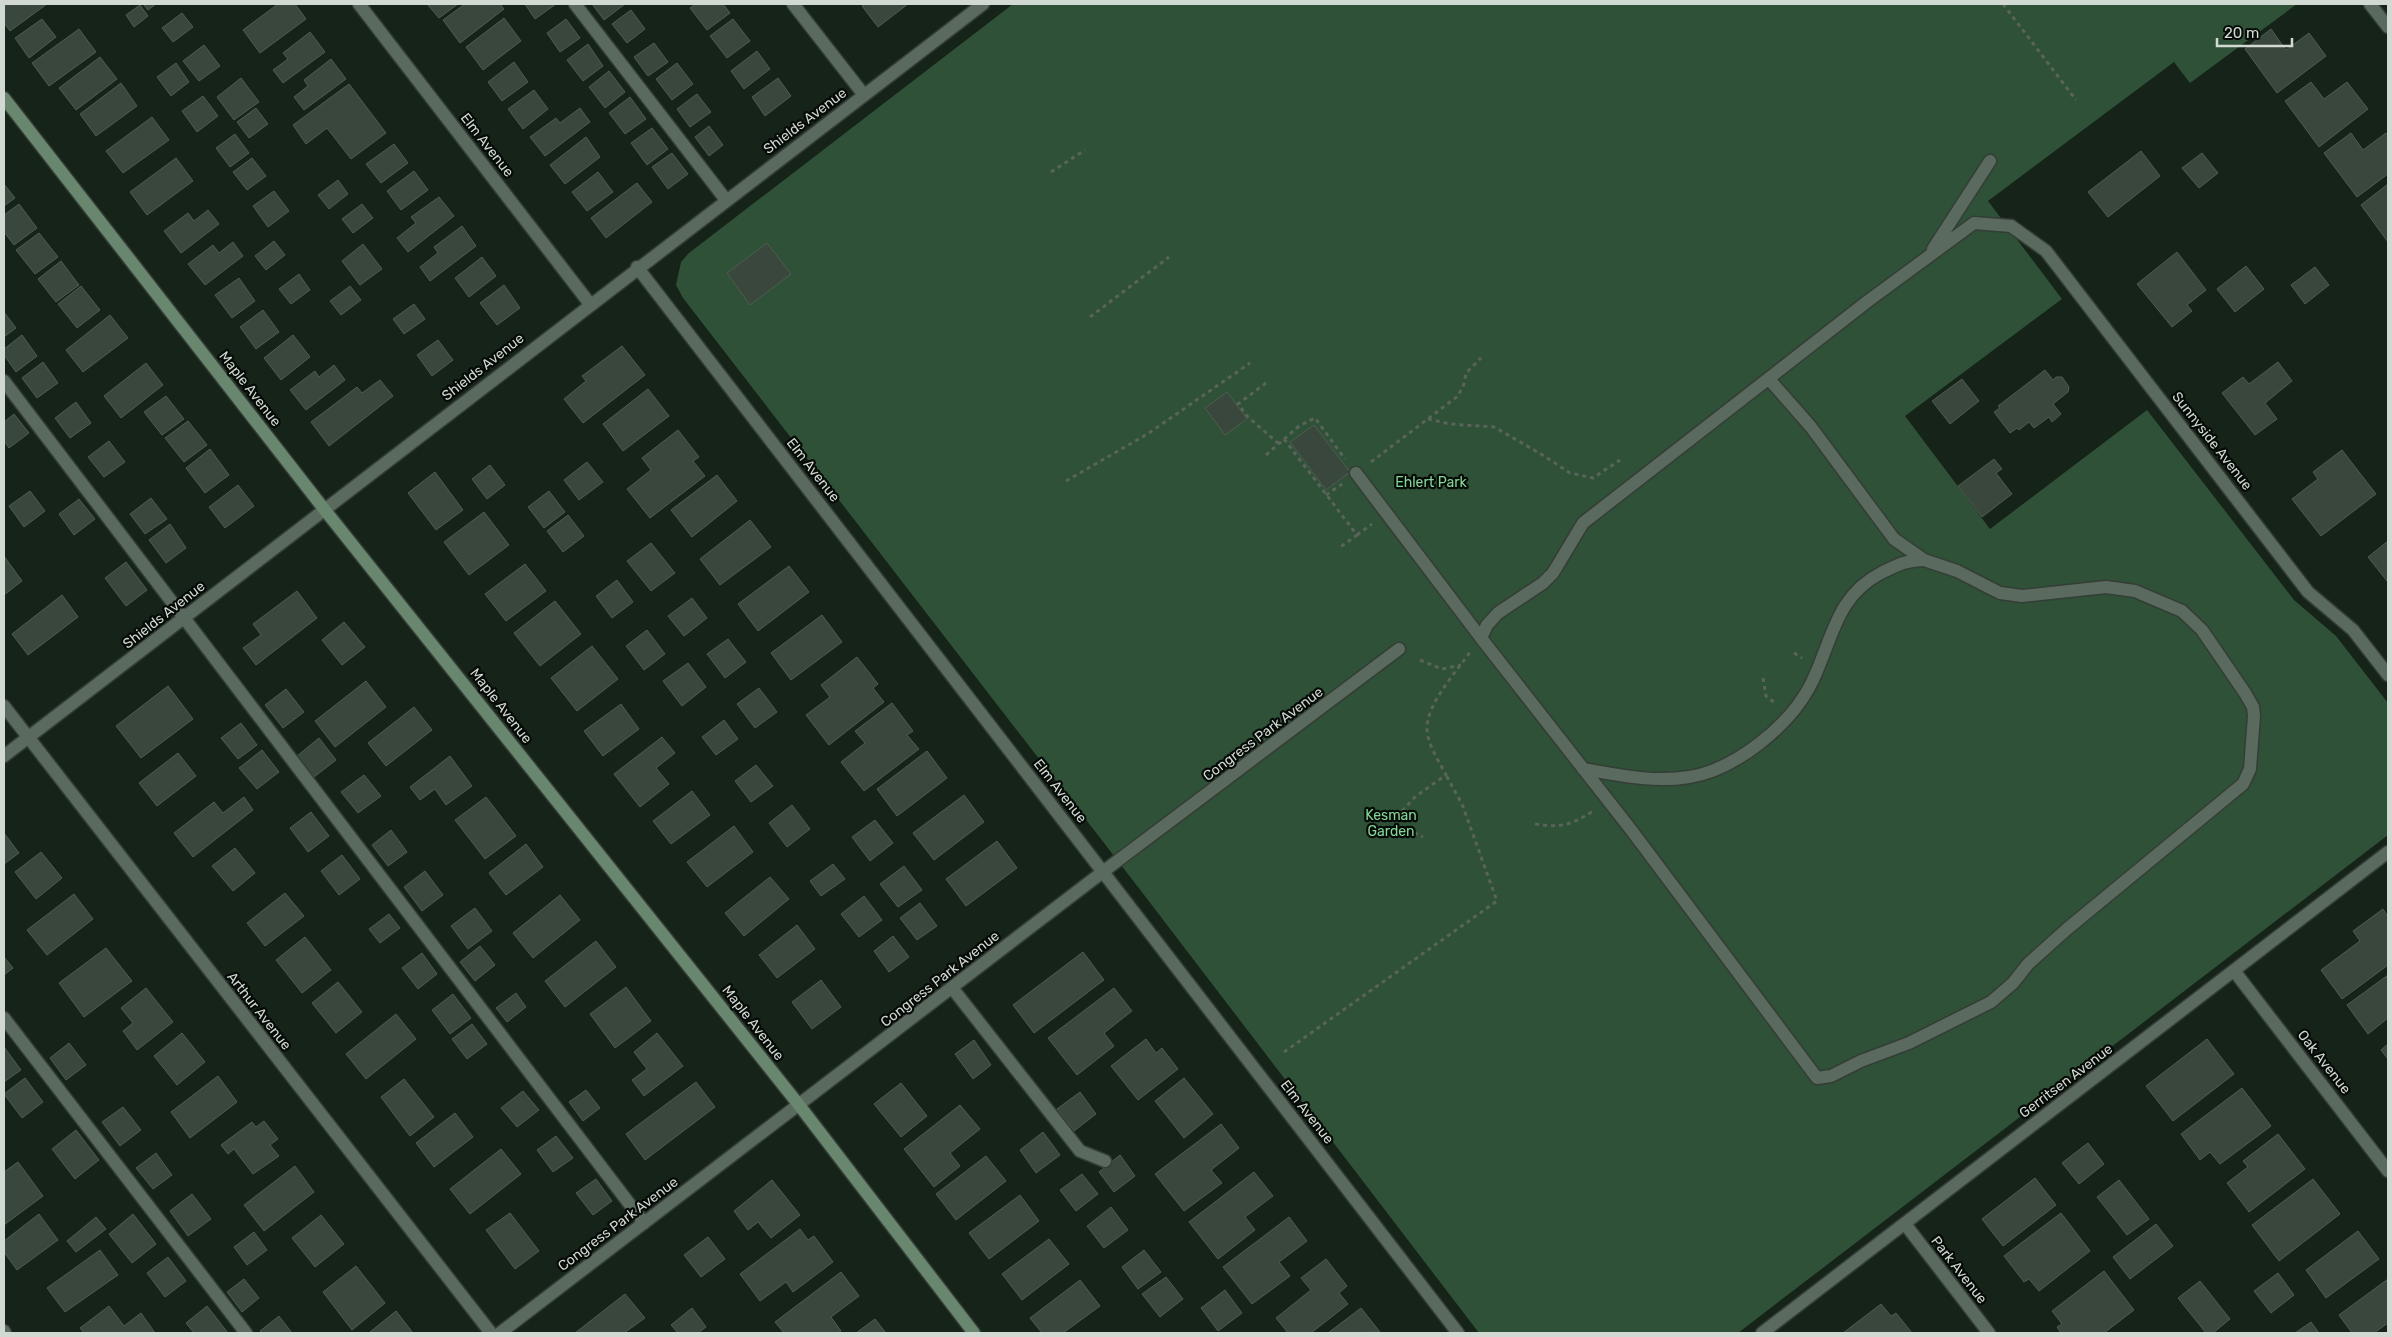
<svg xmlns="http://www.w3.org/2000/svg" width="2392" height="1337" font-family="Rubik,sans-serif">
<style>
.green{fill:#2f5137}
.building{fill:#3a473c;stroke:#4f5d51}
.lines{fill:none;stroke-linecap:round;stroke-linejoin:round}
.lane-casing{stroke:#343d36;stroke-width:15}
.street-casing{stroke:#343d36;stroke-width:15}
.secondary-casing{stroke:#343d36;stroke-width:15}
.path{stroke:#59645b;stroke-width:3;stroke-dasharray:4 4;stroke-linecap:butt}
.lane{stroke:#5b6a5e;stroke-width:12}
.street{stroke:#5b6a5e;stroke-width:12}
.secondary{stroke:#69866f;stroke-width:12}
.labels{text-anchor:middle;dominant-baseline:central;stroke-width:4.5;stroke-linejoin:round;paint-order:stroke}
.street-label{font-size:14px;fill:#d1d9d2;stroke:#060b07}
.park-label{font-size:14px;fill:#84d797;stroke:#060b07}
</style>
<rect width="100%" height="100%" fill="#162319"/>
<!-- green -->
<path class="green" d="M1013 4H2297L2190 83 2174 62 1988 201 2062 299 1905 416 1990 529 2147 410 2294 600 2336 636 2388 703V835L1738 1333H1479L1138 887 683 298 676 285 681 262 689 253Z"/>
<!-- building -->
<path class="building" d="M8 4H47L10 31 4 23V7Z
M143 4H156L148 10Z
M278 4H295L306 19 260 53 243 30Z
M427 4H458L439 18Z
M465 4H500L504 9 460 43 443 20Z
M525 4H556L535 19Z
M592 4H625L604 20Z
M696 4H723L730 13 707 30 690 8Z
M865 4H908L878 27 862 6Z
M140 5 148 16 134 27 126 15Z
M631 10 645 29 627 43 612 24Z
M182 13 193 27 173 42 162 28Z
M504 18 521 41 483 70 466 47Z
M42 19 56 37 29 58 15 38Z
M566 19 580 38 560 52 547 33Z
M733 19 750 41 727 58 710 36Z
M79 29 96 52 49 86 32 63Z
M2271 29 2286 50 2309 33 2326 56 2277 93 2245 49Z
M310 32 325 52 283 83 273 70 288 59 283 53Z
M654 43 668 62 648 76 634 57Z
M588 44 603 66 583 81 567 60Z
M204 45 220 66 199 81 183 61Z
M757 51 770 69 744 89 731 71Z
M100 57 117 79 76 110 59 88Z
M331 59 346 79 304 110 294 97 308 86 304 80Z
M514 62 528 82 502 101 488 82Z
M176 63 189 82 171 96 157 77Z
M677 63 693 84 672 100 656 79Z
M609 71 625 92 605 108 589 87Z
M241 78 259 102 234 120 217 97Z
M778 78 791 96 765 116 752 97Z
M2311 82 2324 99 2347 82 2368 109 2319 147 2285 101Z
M121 83 137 106 96 136 80 114Z
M349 84 386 133 351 159 327 128 306 144 293 125Z
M534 90 548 109 523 129 508 109Z
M697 94 711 112 690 127 677 109Z
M203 96 218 116 197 132 182 111Z
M630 97 646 119 625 134 609 113Z
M256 108 268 124 249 138 237 122Z
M580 108 590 122 545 156 530 137 556 118 560 123Z
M152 117 169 140 123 173 106 151Z
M709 126 723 145 709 156 695 137Z
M652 128 668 149 647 165 631 143Z
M2351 133 2363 150 2386 133 2388 136V174L2357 197 2324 153Z
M235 134 249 153 230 167 216 148Z
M586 137 600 157 565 184 550 165Z
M394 144 408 163 381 183 366 164Z
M2141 151 2160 176 2108 217 2088 192Z
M672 153 688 174 668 189 652 167Z
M2202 153 2218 173 2199 188 2182 168Z
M176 158 193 181 147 215 130 192Z
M252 158 266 176 247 190 233 172Z
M414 171 428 190 401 210 387 191Z
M598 172 613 192 587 211 572 192Z
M338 180 348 194 329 209 318 195Z
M637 183 652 202 606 238 591 218Z
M4 184 15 198 4 206Z
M2388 184V242L2361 205Z
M274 191 289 211 268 227 253 206Z
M439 197 454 216 408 252 397 238 416 223 411 217Z
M19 204 37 228 14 245 4 232V215Z
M362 204 373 218 353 233 342 219Z
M208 210 219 224 181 253 164 231 188 213 194 221Z
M462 226 476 246 430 281 420 267 438 253 434 247Z
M39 233 58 257 35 274 16 250Z
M274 241 285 255 266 270 255 256Z
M233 242 243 256 205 285 188 264 213 245 219 253Z
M767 243 791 274 750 305 727 273Z
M363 244 382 269 360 285 342 261Z
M2177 252 2206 290 2187 305 2192 311 2172 327 2137 284Z
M482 257 496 276 469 297 455 278Z
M61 261 79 285 56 302 38 279Z
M2246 266 2264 289 2235 312 2217 289Z
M2315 267 2329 285 2305 304 2291 285Z
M299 274 310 290 291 304 279 289Z
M239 278 255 301 232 318 215 295Z
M504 285 520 308 497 325 480 303Z
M81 286 100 310 77 328 58 304Z
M350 286 361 300 341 315 330 301Z
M414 304 425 319 404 334 393 319Z
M263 310 279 332 256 349 240 327Z
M4 312 16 328 4 337Z
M110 315 128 338 83 372 66 350Z
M22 335 37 356 16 372 4 355V349Z
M293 335 310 357 281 380 264 358Z
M438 340 453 360 432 376 417 355Z
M622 346 645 375 583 423 564 399 586 381 582 376Z
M43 362 58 383 37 398 22 378Z
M2278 362 2292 381 2265 403 2277 419 2255 435 2222 393 2243 377 2249 384Z
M146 363 163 385 121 418 104 396Z
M334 365 345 380 306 410 290 390 315 371 319 377Z
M2045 370 2053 380 2056 377H2062L2069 387 2068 392 2053 404 2061 414 2052 422 2049 417 2034 428 2029 422 2019 430 2017 428 2010 433 1994 412 2000 408 1998 406Z
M1962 379 1979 401 1950 424 1932 401Z
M380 380 393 396 329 446 311 422 357 387 362 393Z
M648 389 669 416 623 451 603 424Z
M1227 392 1247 419 1225 435 1205 408Z
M166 396 184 419 162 435 144 412Z
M76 402 91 423 70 438 55 418Z
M14 414 29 433 9 448 4 441V422Z
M188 421 207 445 184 462 165 438Z
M1314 425 1350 472 1326 490 1290 442Z
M678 430 699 457 693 461 705 476 650 518 627 489 651 470 642 458Z
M109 441 125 462 104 477 88 457Z
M210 449 229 475 205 493 186 468Z
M2342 450 2376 494 2321 536 2292 499 2318 479 2313 472Z
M1994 459 2002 469 1996 473 2012 494 1982 517 1958 486Z
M587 462 603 482 579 500 564 480Z
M490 465 505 485 487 499 472 479Z
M435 472 463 510 436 530 408 493Z
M717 475 737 501 692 537 671 510Z
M238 485 254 506 225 528 209 507Z
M30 491 45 511 24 527 9 506Z
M549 491 565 512 544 528 528 507Z
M151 498 167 519 145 534 130 514Z
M79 499 95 519 74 535 59 514Z
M484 512 509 545 469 575 444 542Z
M568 515 584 536 563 552 547 531Z
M750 520 771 547 720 585 700 559Z
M170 524 186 548 166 563 149 540Z
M2388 541V580L2387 581 2368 557Z
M651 543 675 573 651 591 627 561Z
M4 556 22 581 4 595Z
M126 562 147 590 126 606 105 578Z
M525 564 546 591 506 621 485 594Z
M789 566 809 592 758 631 738 604Z
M617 580 633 602 612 618 596 596Z
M297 591 317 618 256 665 243 648 261 635 253 624Z
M62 595 78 617 28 655 12 634Z
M692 598 707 618 684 636 668 616Z
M555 601 581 634 540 666 514 633Z
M822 615 842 642 791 680 771 653Z
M344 622 365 647 342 665 322 640Z
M647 630 665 654 644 670 626 646Z
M728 639 746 662 725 678 707 654Z
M592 646 618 679 577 711 551 678Z
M857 657 878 684 873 688 884 702 829 745 806 715 830 697 821 685Z
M688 663 706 687 682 706 663 681Z
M366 681 386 707 335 747 315 721Z
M168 686 193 719 141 758 116 726Z
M759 688 777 712 755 728 737 704Z
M286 689 304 712 283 728 265 705Z
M892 703 913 731 907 735 919 749 864 791 841 762 865 743 855 731Z
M621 704 639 729 603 756 584 731Z
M414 707 432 730 386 766 368 743Z
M724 720 738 739 716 755 702 737Z
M241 723 257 745 238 759 221 738Z
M662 737 675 753 656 768 669 784 640 807 614 774Z
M319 738 336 760 314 777 297 756Z
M262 750 279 772 257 789 239 768Z
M927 751 947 778 897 816 877 789Z
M178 753 196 776 157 806 139 783Z
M450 756 472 786 446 805 435 789 420 800 410 787Z
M756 765 773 786 751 802 735 781Z
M364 775 381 796 358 813 341 792Z
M692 791 710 815 671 844 653 821Z
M964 795 984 822 934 860 913 833Z
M244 797 253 810 193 857 174 833 214 802 223 813Z
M486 797 516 836 485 859 455 820Z
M792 805 810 829 787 847 769 823Z
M311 812 329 836 308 852 290 828Z
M875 820 893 843 870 861 852 837Z
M734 826 753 852 707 887 687 862Z
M391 830 407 852 388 866 372 845Z
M4 833 19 853 4 864Z
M997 841 1017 868 966 906 946 879Z
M526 844 543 867 506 895 489 873Z
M235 848 255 873 233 891 212 866Z
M41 852 62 878 36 899 15 872Z
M342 855 360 879 339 895 321 871Z
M833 864 845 879 821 896 810 881Z
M904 866 922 890 898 907 880 884Z
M425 871 443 895 422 911 404 887Z
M770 877 789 899 744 936 725 913Z
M285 893 304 916 265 946 247 923Z
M74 894 93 919 47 955 27 930Z
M560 895 580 920 533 958 513 933Z
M864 896 882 920 859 937 841 914Z
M920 903 937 926 917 940 900 918Z
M475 908 492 931 468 949 451 926Z
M2383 909 2388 917V965L2342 999 2321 970 2360 941 2353 931Z
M389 914 400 928 380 943 369 929Z
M797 925 815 949 777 978 759 955Z
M893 936 909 957 889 972 874 951Z
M305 937 331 970 302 993 276 960Z
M596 941 616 967 565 1007 545 981Z
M480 946 495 965 475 981 460 962Z
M106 948 132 981 84 1017 59 983Z
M1083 952 1104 980 1034 1033 1013 1005Z
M422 953 437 974 418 989 402 968Z
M4 957 13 968 4 975Z
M2388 975V1018L2368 1034 2347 1005Z
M821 980 841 1007 812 1029 792 1002Z
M338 982 362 1012 336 1033 312 1003Z
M626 987 651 1021 615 1048 590 1014Z
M146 988 173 1022 137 1050 123 1031 133 1023 121 1008Z
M1114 988 1132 1011 1104 1033 1114 1046 1077 1075 1048 1038Z
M516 993 526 1007 507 1022 496 1008Z
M453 994 471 1018 450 1034 432 1010Z
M396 1014 416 1039 366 1079 346 1054Z
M472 1024 487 1044 467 1059 452 1039Z
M182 1033 205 1062 177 1085 154 1056Z
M657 1033 683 1066 644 1096 632 1080 647 1069 634 1052Z
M1146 1039 1156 1053 1162 1048 1178 1069 1138 1100 1111 1066Z
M2207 1039 2234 1074 2173 1121 2146 1086Z
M974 1040 991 1065 973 1079 955 1054Z
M69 1043 86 1065 66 1080 50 1058Z
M2388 1044V1059L2381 1050Z
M4 1047 21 1070 4 1082Z
M218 1076 237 1102 190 1138 171 1112Z
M25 1078 43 1102 22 1118 4 1094Z
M1184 1078 1213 1114 1184 1138 1155 1101Z
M404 1079 434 1117 410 1136 381 1097Z
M696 1082 715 1107 645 1160 626 1134Z
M901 1083 927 1116 901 1137 874 1104Z
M2242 1088 2271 1126 2220 1164 2210 1152 2200 1160 2181 1134Z
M586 1090 600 1108 583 1121 569 1102Z
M523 1091 539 1110 517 1127 501 1108Z
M1080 1092 1096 1114 1074 1131 1057 1109Z
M960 1105 980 1129 950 1153 960 1166 934 1187 904 1149Z
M123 1107 141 1130 120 1146 102 1122Z
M455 1113 473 1137 434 1167 416 1143Z
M264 1121 278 1139 270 1145 279 1156 253 1174 234 1149 228 1154 221 1145 252 1122 256 1127Z
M1221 1124 1239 1148 1211 1170 1222 1183 1184 1211 1155 1174Z
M76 1130 99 1160 75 1179 52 1149Z
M1043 1132 1060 1155 1036 1173 1020 1150Z
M2278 1134 2305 1169 2249 1212 2227 1183 2248 1167 2243 1161Z
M556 1136 573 1158 553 1172 537 1150Z
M2088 1143 2104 1164 2079 1184 2062 1163Z
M501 1149 521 1174 470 1214 450 1189Z
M156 1153 172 1175 153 1189 136 1168Z
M1120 1155 1135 1176 1114 1192 1099 1172Z
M986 1156 1006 1181 956 1220 936 1194Z
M18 1162 43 1196 4 1225V1172Z
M295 1166 314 1192 264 1231 244 1205Z
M1254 1172 1273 1196 1245 1217 1255 1230 1218 1259 1189 1222Z
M1082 1174 1098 1194 1076 1211 1060 1190Z
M2035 1178 2056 1205 2003 1246 1982 1219Z
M596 1179 612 1201 593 1215 576 1193Z
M2313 1179 2340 1214 2279 1261 2252 1225Z
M772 1180 800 1215 771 1238 758 1222 748 1230 734 1211Z
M2119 1180 2149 1219 2127 1235 2097 1197Z
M192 1194 211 1219 188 1236 170 1211Z
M1020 1195 1039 1221 989 1259 969 1233Z
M1111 1207 1128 1230 1104 1248 1087 1226Z
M510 1213 539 1251 515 1269 486 1230Z
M2061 1213 2090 1251 2039 1291 2029 1279 2024 1282 2004 1256Z
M39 1214 58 1240 17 1270 4 1252V1241Z
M133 1214 156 1244 132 1263 109 1234Z
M321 1215 344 1244 315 1267 292 1238Z
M96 1217 106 1229 76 1252 67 1241Z
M1289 1217 1307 1241 1279 1262 1290 1276 1252 1304 1223 1267Z
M2156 1224 2173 1246 2130 1279 2113 1257Z
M800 1229 808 1240 814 1236 833 1262 793 1292 786 1282 760 1301 740 1274Z
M2358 1231 2379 1259 2326 1298 2306 1270Z
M254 1232 267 1250 247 1265 234 1247Z
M708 1237 725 1259 701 1277 684 1255Z
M1049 1239 1069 1264 1022 1300 1002 1274Z
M100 1250 118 1275 65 1312 47 1288Z
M1144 1250 1161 1272 1138 1289 1122 1267Z
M168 1257 186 1281 165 1297 147 1273Z
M1326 1259 1347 1286 1339 1293 1348 1304 1311 1333H1288L1276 1318 1311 1290 1301 1278Z
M356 1266 385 1303 352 1330 323 1292Z
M2104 1271 2134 1310 2104 1333H2061L2057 1327 2062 1324 2052 1311Z
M841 1272 859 1296 831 1317 841 1331 838 1333H784L775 1322Z
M2278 1273 2294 1295 2271 1313 2254 1291Z
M1166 1277 1183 1299 1160 1317 1142 1294Z
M244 1279 259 1298 242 1312 227 1292Z
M2388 1279V1323L2374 1333H2352L2339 1315Z
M1080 1280 1100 1306 1063 1333H1042L1030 1318Z
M2200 1281 2230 1319 2213 1333H2206L2178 1298Z
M1225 1290 1242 1313 1218 1331 1201 1308Z
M625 1294 645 1318 624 1333H575Z
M1881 1304 1891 1316 1896 1313 1912 1333H1843Z
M109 1306 124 1326 141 1313 155 1333H84L80 1328Z
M207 1306 228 1333H194L186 1323Z
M692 1308 706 1327 698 1333H678L671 1325Z
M1361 1308 1380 1332 1328 1333Z
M396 1311 413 1333H371L370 1332Z
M279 1316 292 1333H262L260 1331Z
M875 1319 886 1333H856Z
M2311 1322 2319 1333H2295Z"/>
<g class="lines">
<defs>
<path id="lane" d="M575 4 726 200
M1933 249 1990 161
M1769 379 1811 427 1894 539 1924 560 1957 571 2000 593 2022 596 2106 587 2135 591 2182 611 2202 630 2245 693 2253 707 2254 716 2250 769 2243 784 2067 929 2028 964 2013 983 1991 1002 1909 1043 1861 1061 1831 1076 1817 1078 1632 831 1481 638 1487 625 1498 613 1543 583 1553 573 1583 523 1868 301 1974 223 2011 226
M4 381 644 1223
M1356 473 1481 638
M1583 769C1618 775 1654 783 1689 777 1735 770 1789 726 1810 686 1832 644 1834 597 1881 573 1899 564 1904 561 1924 560
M953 989 1080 1151 1105 1161
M4 1018 246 1333"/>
<path id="street" d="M359 4 590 304
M793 4 864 95
M2370 4 2388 27
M2011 226 2046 251 2308 592 2353 630 2388 675
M637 267 1458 1333
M4 706 491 1333
M4 756 983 4
M2235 972 2388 1171
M1905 1224 1989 1333
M4 1331 5 1333
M500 1333 1104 871 1399 649
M1762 1333 2388 852"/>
<path id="secondary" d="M4 98 324 509 799 1105 974 1333"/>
</defs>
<!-- lane casing -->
<use href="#lane" class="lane-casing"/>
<!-- street casing -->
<use href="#street" class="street-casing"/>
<!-- secondary casing -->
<use href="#secondary" class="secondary-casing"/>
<!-- path -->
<path class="path" d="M2003 4 2076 100
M1051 172 1085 150
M1090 317 1169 257
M1266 383 1238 404 1248 417 1279 444
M1428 419 1450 424 1494 427 1541 454 1570 473 1593 478 1620 460
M1284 439 1357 535 1339 548
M1266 455 1299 426 1315 418 1345 459
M1371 462 1458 396 1464 384 1466 373 1481 358
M1066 481 1149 433 1250 363
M1326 495 1342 484
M1357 535 1372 524
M1794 653 1802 658
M1420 660 1442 669 1461 665
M1763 678 1766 696 1775 703
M1402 811 1416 796 1446 775C1439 761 1427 744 1427 728 1427 704 1456 672 1470 652
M1535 824C1562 828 1571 825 1593 811
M1407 829 1423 837
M1284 1052 1497 901 1462 804 1446 775"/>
<!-- lane -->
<use href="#lane" class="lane"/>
<!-- street -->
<use href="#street" class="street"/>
<!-- secondary -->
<use href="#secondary" class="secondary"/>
</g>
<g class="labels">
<!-- street labels -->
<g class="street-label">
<text transform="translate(805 121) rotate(-37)">Shields Avenue</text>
<text transform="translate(487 145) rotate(52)">Elm Avenue</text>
<text transform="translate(483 367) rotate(-38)">Shields Avenue</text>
<text transform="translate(250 389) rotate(52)">Maple Avenue</text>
<text transform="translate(2212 441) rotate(52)">Sunnyside Avenue</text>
<text transform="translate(813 470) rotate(52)">Elm Avenue</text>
<text transform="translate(164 615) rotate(-38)">Shields Avenue</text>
<text transform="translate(501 706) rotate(52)">Maple Avenue</text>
<text transform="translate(1263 734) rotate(-37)">Congress Park Avenue</text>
<text transform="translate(1060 791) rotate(52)">Elm Avenue</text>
<text transform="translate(940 979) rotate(-38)">Congress Park Avenue</text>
<text transform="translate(259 1011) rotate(52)">Arthur Avenue</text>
<text transform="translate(753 1023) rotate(52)">Maple Avenue</text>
<text transform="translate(2324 1062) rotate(52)">Oak Avenue</text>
<text transform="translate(2066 1081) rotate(-37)">Gerritsen Avenue</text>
<text transform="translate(1307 1112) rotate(52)">Elm Avenue</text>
<text transform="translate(618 1224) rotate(-37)">Congress Park Avenue</text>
<text transform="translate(1959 1270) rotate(52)">Park Avenue</text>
</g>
<!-- park labels -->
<g class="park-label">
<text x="1431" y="482">Ehlert Park</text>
<text x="1391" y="815">Kesman<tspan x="1391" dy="16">Garden</tspan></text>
</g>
</g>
<!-- border -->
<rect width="2392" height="1337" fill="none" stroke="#d1d9d2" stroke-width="10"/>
<!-- scale -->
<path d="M2217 38v8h75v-8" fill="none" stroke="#d1d9d2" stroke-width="2.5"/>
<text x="2224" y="38" font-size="15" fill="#d1d9d2" stroke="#060b07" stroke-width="4" paint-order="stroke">20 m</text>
</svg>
